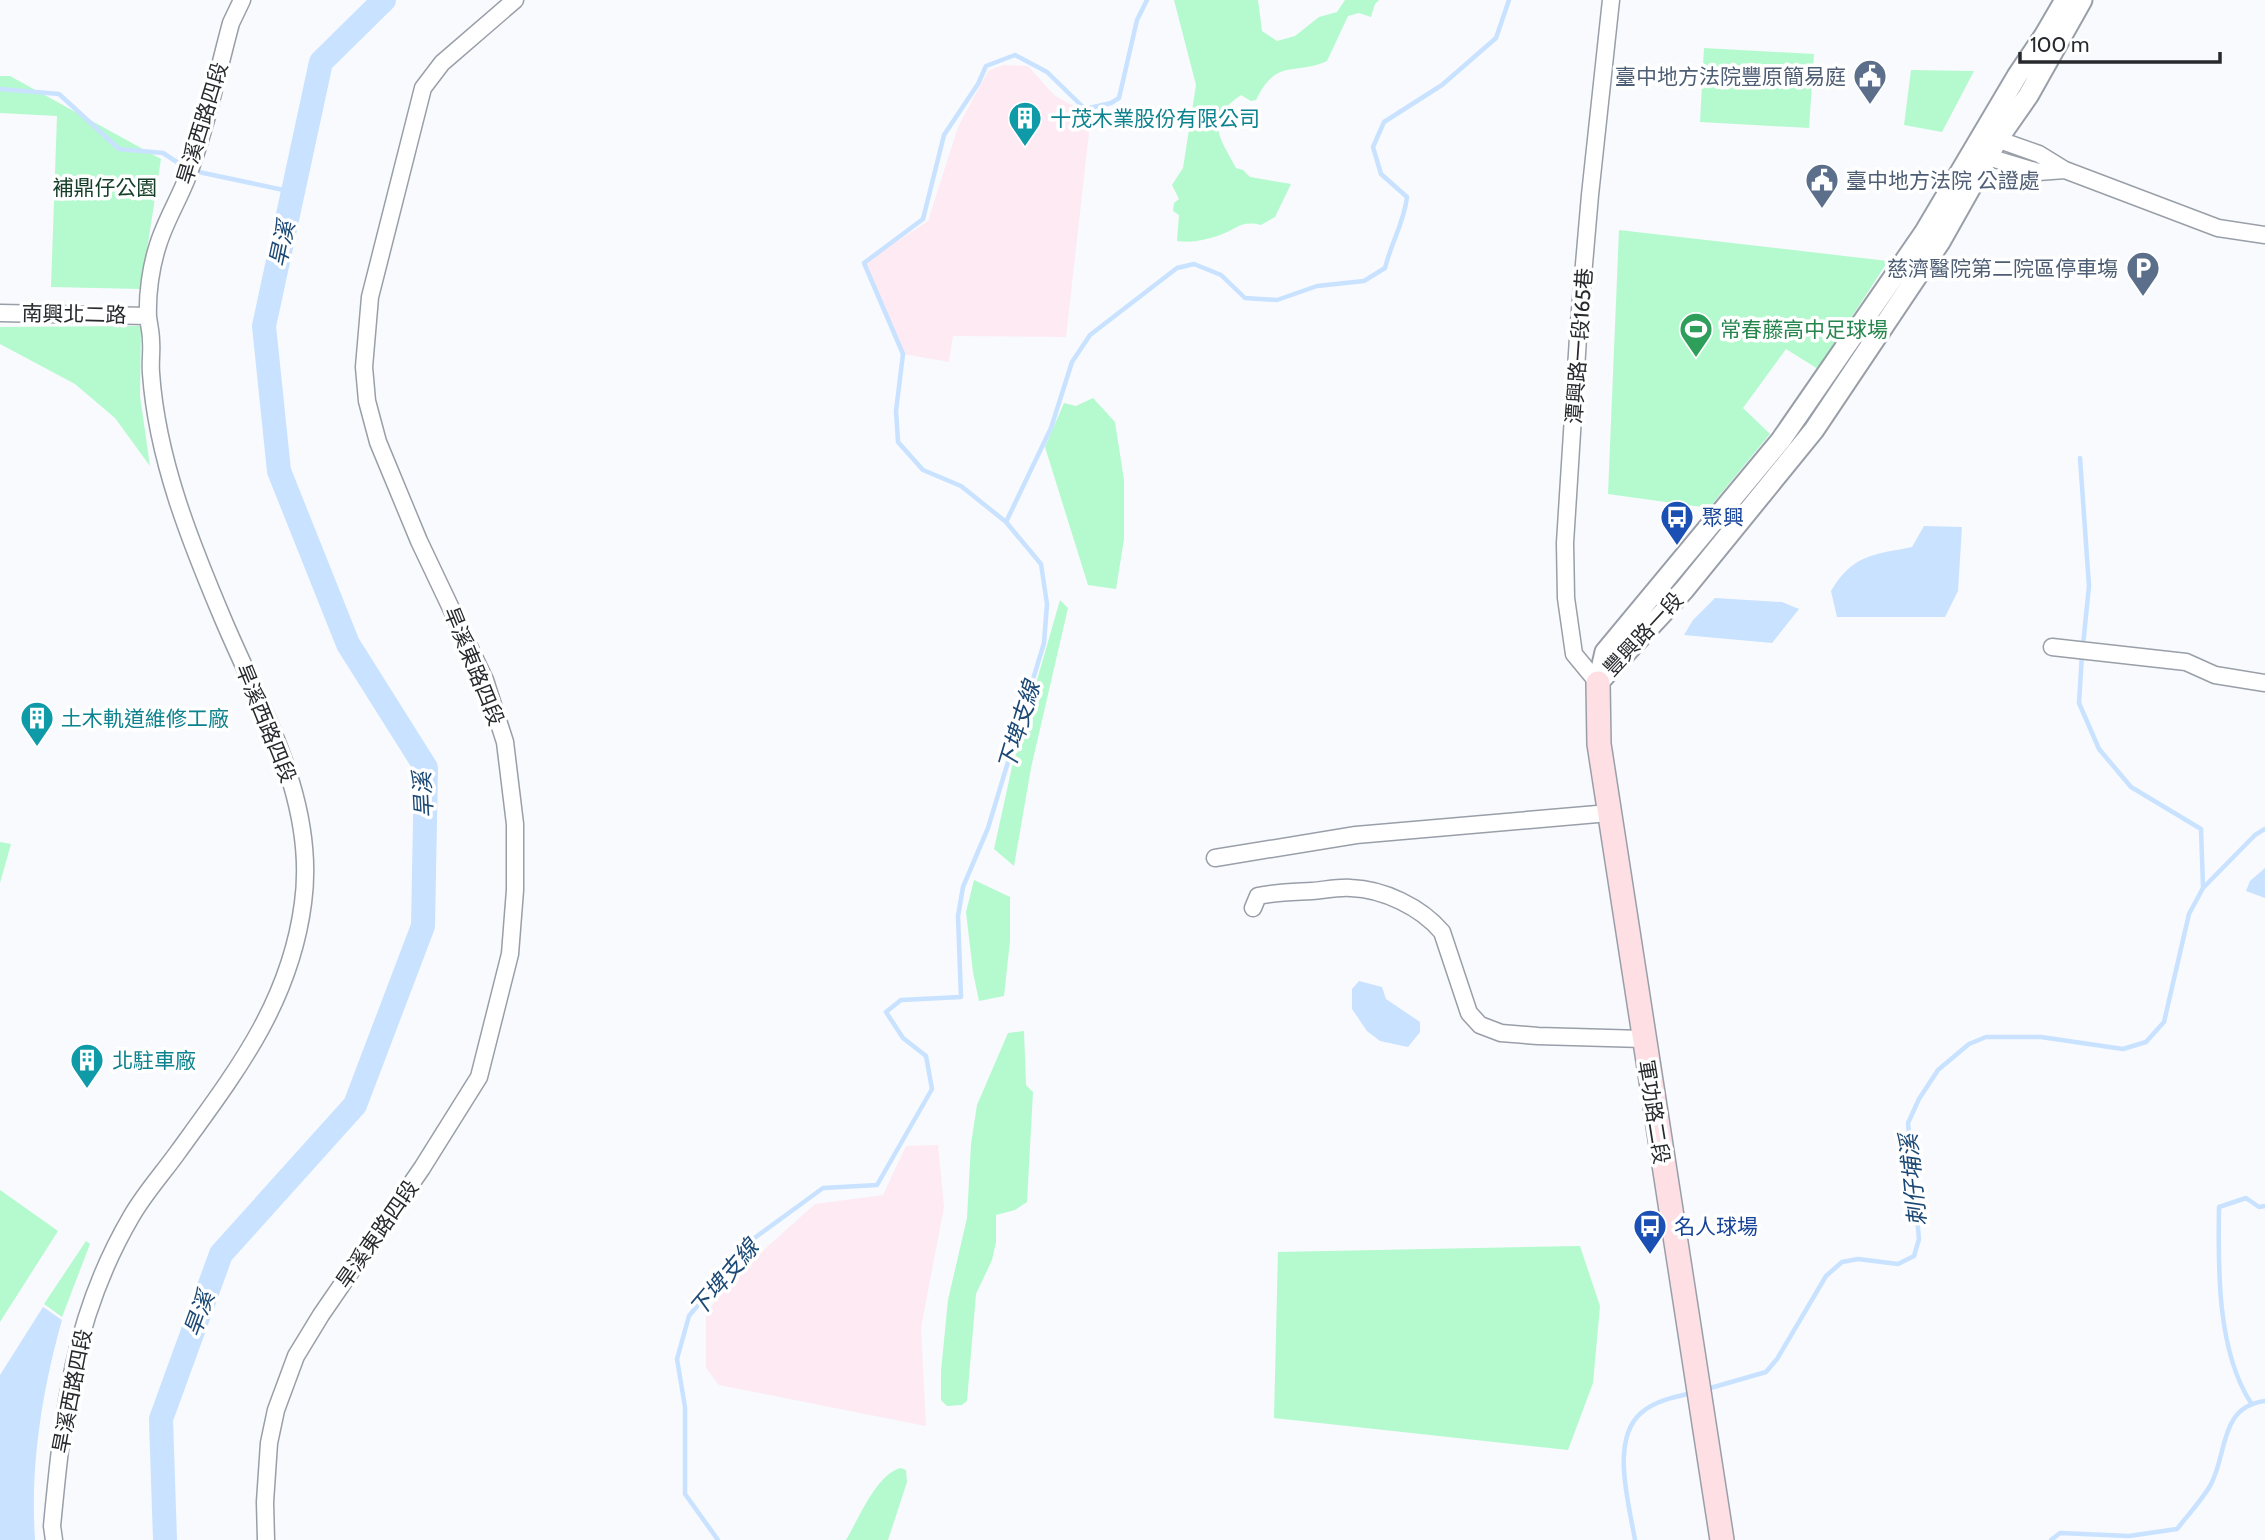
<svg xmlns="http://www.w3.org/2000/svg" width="2265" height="1540" font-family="Cabin,'Noto Sans TC',sans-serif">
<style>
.industrial{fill:#feeaf2}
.green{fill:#b4face}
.water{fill:#c8e2ff}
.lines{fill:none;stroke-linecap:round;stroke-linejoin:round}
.stream{stroke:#c8e2ff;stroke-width:4.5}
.river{stroke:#c8e2ff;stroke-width:24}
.minor-casing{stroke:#999fa8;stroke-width:19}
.tertiary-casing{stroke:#999fa8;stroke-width:23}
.secondary-casing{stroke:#999fa8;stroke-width:26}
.minor{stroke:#fff;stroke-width:16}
.tertiary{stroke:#fff;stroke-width:19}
.secondary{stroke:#fddfe4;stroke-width:23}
.labels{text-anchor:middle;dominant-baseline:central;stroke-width:7;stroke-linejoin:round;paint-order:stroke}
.service-label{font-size:21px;fill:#4e5e75;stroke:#fff;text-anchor:end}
.culture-label{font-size:21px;fill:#0d838f;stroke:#fff;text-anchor:start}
.street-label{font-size:21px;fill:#27292d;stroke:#fff}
.park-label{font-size:21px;fill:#17402a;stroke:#fff}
.leisure-label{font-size:21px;fill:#27864d;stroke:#fff;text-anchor:start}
.transit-label{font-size:21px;fill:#164399;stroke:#fff;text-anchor:start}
.water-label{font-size:23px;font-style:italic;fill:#1c4976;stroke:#fff}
</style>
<rect width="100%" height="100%" fill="#f8fafe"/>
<!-- industrial -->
<path class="industrial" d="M1003 65 1028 66 1055 96 1091 115 1066 337 953 336 949 362 903 354 864 263 928 221 958 127 988 71Z
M938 1145 944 1207 921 1328 926 1426 719 1385 706 1368V1314L730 1280 815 1204 883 1195 906 1146Z"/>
<!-- green -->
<path class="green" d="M1174 0H1258L1262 31 1277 41 1295 36 1319 17 1337 12 1345 0H1379L1375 4 1371 17 1359 13 1348 16 1327 61C1294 76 1277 57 1256 100L1251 101 1241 95C1204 120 1219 136 1236 168L1243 170 1250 177 1291 184 1275 217 1261 225C1241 220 1237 229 1220 235 1205 240 1193 243 1177 241L1179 215 1173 211 1174 203 1179 199 1172 185 1183 168 1196 85Z
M1704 48 1814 54 1809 128 1700 122Z
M1911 70 1974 71 1942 132 1904 125Z
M0 76H10L161 159 141 289 51 287 57 116 0 113Z
M1619 230 1888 261 1818 369 1786 349 1743 408 1770 434 1709 508 1608 494Z
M141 326 140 396 150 466 115 418 75 384 0 344V327Z
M1093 398 1115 422 1124 480V539L1116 589 1088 585 1045 447 1064 403 1076 406Z
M1060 600 1068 608 1031 768 1014 866 994 849 1012 767Z
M0 842 11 844 0 883Z
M974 880 1010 897V941L1004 996 979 1001 973 972 966 912Z
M1024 1031 1026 1085 1033 1092 1027 1202 1015 1210 996 1215V1242L992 1260 976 1294 967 1401 962 1405 947 1406 941 1400V1371L948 1300 967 1218 971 1144 977 1105 1008 1033Z
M0 1190 58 1231 0 1322Z
M86 1241 90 1244 62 1317 44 1304Z
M1580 1246 1600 1306 1593 1383 1568 1450 1274 1418 1278 1252Z
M901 1468 906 1470 907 1482 888 1540H846C858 1520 877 1473 901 1468Z"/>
<!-- water -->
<path class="water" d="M1924 526 1962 527 1958 591 1945 617H1837L1831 591C1853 554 1873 555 1912 547Z
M1715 598 1782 602 1799 609 1772 643 1684 635 1693 620Z
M2265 868V898L2246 891 2250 881Z
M1359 981 1382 987 1386 999 1420 1022V1032L1408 1047 1380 1041 1367 1031 1352 1009V989Z
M43 1307 62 1320C42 1391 30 1466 35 1540H0V1375Z"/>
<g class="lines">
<!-- stream -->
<path class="stream" d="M0 89 59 94 119 149 163 153 186 168
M194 171 293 192
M2080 458 2089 586 2083 645
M1006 522 1051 428 1072 362 1090 335 1177 268 1194 264 1221 275 1245 298 1277 300 1317 286 1364 281 1385 268C1391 243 1404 223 1407 197L1381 174 1373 147 1384 122 1442 85 1496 38 1509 0
M2082 654 2079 703 2099 749 2131 787 2201 829 2203 887
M1707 1389 1766 1372 1777 1359 1826 1276 1842 1262 1858 1259 1898 1264 1914 1256 1919 1239 1908 1123 1919 1099 1938 1070 1969 1044 1986 1037H2041L2123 1049 2146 1042 2164 1022 2189 914 2203 888 2255 835 2265 829
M2251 1403C2217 1351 2218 1268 2219 1207L2246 1198 2259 1207 2265 1206
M718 1540 685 1494V1407L677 1359 689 1316 749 1242 823 1188 877 1185 932 1089 926 1056 903 1038 886 1012 901 1000 961 997 958 916 963 887 988 828 1044 643 1047 604 1041 564 1006 522 961 486 923 470 898 442 896 411 903 354 864 263 923 219 944 135 978 84 986 66 1015 55 1047 72 1085 109 1111 103 1119 98 1137 20 1147 0
M1635 1540C1629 1504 1610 1440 1641 1413 1655 1401 1674 1397 1692 1393
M2051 1540 2060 1533 2129 1536 2177 1529C2188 1515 2201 1501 2210 1486 2228 1455 2218 1407 2265 1401"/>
<!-- river -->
<path class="river" d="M165 1540 161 1419 221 1254 355 1105 423 926 426 768 348 644 279 471 264 326 321 62 384 0"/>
<defs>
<path id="minor" d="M1988 136 2039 154 2065 170 2218 228 2265 235
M1978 154 2038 172 2065 170
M0 313 148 316
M2052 647 2186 662 2215 675 2265 683
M1598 683 1574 654 1566 598 1565 543 1579 322 1590 195 1611 0
M1215 858 1356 835 1609 813
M1253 908 1258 896C1276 892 1294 892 1312 891 1325 890 1338 887 1351 888 1383 889 1421 907 1442 932L1469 1013 1480 1025 1501 1033 1538 1036 1643 1039
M54 1540 52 1526C63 1413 72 1318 131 1217 144 1194 163 1173 178 1152 236 1072 290 1003 303 903 317 801 261 709 223 619 190 541 157 459 151 373 150 362 152 351 151 341 151 332 149 325 148 317 147 294 151 266 158 245 165 222 178 201 187 178 206 129 217 75 231 23L242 0
M266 1540 265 1502 269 1443 276 1410 296 1356 321 1315 422 1168 479 1077 510 954 515 890V824L505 742 485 680 419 541 378 442 367 401 364 367 370 297 423 88 442 63 515 0"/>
<path id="tertiary" d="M1598 682 1605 652 1781 440 1924 233 2017 76 2044 36 2065 0
M1598 683 1684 590 1814 430 1940 242 1998 139 2028 96 2082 0"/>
<path id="secondary" d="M1598 683 1599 744 1722 1540"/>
</defs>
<!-- minor casing -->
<use href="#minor" class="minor-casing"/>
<!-- tertiary casing -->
<use href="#tertiary" class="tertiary-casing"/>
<!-- secondary casing -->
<use href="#secondary" class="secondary-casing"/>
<!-- minor -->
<use href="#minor" class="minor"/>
<!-- tertiary -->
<use href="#tertiary" class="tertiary"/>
<!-- secondary -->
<use href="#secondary" class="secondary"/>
</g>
<!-- icons -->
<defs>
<symbol id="civic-pin" viewBox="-11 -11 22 30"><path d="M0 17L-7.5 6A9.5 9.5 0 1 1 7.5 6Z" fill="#5c6f8a" stroke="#fff"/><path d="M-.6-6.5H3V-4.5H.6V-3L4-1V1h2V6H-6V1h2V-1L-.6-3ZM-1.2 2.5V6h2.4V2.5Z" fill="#fff"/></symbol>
<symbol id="building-pin" viewBox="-11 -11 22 30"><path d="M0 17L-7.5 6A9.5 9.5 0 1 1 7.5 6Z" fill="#0f9aa8" stroke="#fff"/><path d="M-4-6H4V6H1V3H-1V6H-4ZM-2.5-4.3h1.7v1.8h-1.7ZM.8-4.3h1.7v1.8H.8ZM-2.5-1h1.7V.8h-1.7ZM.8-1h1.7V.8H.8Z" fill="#fff"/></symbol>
<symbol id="parking-pin" viewBox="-11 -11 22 30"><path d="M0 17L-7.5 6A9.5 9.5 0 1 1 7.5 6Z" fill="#5c6f8a" stroke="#fff"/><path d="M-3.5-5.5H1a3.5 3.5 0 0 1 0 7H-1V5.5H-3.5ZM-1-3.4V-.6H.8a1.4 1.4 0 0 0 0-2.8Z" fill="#fff"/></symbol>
<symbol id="stadium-pin" viewBox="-11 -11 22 30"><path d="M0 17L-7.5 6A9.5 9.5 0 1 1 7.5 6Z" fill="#2e9e5b" stroke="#fff"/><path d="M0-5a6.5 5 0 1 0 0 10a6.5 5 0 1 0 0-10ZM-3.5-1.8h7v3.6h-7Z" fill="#fff"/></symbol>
<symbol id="bus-pin" viewBox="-11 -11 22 30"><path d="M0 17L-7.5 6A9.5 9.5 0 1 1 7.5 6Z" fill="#1a4fb4" stroke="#fff"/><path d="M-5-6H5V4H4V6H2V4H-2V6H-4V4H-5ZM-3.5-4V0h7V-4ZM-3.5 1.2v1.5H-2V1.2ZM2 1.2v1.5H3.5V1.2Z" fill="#fff"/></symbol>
</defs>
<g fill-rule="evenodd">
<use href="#civic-pin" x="1851" y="57" width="38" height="52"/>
<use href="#building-pin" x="1006" y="99" width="38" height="52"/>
<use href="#civic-pin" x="1803" y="161" width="38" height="52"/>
<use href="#parking-pin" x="2124" y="249" width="38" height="52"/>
<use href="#stadium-pin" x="1677" y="310" width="38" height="52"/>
<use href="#bus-pin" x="1658" y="498" width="38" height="52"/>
<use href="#building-pin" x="18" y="699" width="38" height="52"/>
<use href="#building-pin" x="68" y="1041" width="38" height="52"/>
<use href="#bus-pin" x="1631" y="1207" width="38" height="52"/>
</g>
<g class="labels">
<!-- service labels -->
<g class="service-label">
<text x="1846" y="76">臺中地方法院豐原簡易庭</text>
<text x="1846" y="180" text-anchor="start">臺中地方法院 公證處</text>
<text x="2118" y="268">慈濟醫院第二院區停車塲</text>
</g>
<!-- culture labels -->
<g class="culture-label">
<text x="1050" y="118">十茂木業股份有限公司</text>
<text x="61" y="718">土木軌道維修工廠</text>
<text x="112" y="1060">北駐車廠</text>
</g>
<!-- street labels -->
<g class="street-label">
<text transform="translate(202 123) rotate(-73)">旱溪西路四段</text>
<text transform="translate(74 314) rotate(1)">南興北二路</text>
<text transform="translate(1579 346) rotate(-86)">潭興路一段165巷</text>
<text transform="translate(1643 634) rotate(-47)">豐興路一段</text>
<text transform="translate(474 666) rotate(68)">旱溪東路四段</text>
<text transform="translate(266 723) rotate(68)">旱溪西路四段</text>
<text transform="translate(1654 1112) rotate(81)">軍功路二段</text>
<text transform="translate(377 1234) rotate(-55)">旱溪東路四段</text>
<text transform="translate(72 1391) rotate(-79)">旱溪西路四段</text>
</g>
<!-- park labels -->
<g class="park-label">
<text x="105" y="187">補鼎仔公園</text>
</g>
<!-- leisure labels -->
<g class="leisure-label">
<text x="1720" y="329">常春藤高中足球場</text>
</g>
<!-- transit labels -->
<g class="transit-label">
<text x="1702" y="517">聚興</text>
<text x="1674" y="1226">名人球場</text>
</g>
<!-- water labels -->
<g class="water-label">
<text transform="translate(282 244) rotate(-78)">旱溪</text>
<text transform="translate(1019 726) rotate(-73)">下埤支線</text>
<text transform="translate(423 795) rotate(-93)">旱溪</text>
<text transform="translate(1913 1180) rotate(-96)">刺仔埔溪</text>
<text transform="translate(724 1278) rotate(-50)">下埤支線</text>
<text transform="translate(199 1314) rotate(-70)">旱溪</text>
</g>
</g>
<!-- scale -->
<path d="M2020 52v10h200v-10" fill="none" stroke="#27292d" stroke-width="3.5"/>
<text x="2030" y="52" font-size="21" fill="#27292d" stroke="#ffffff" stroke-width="5" paint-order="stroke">100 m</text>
</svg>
